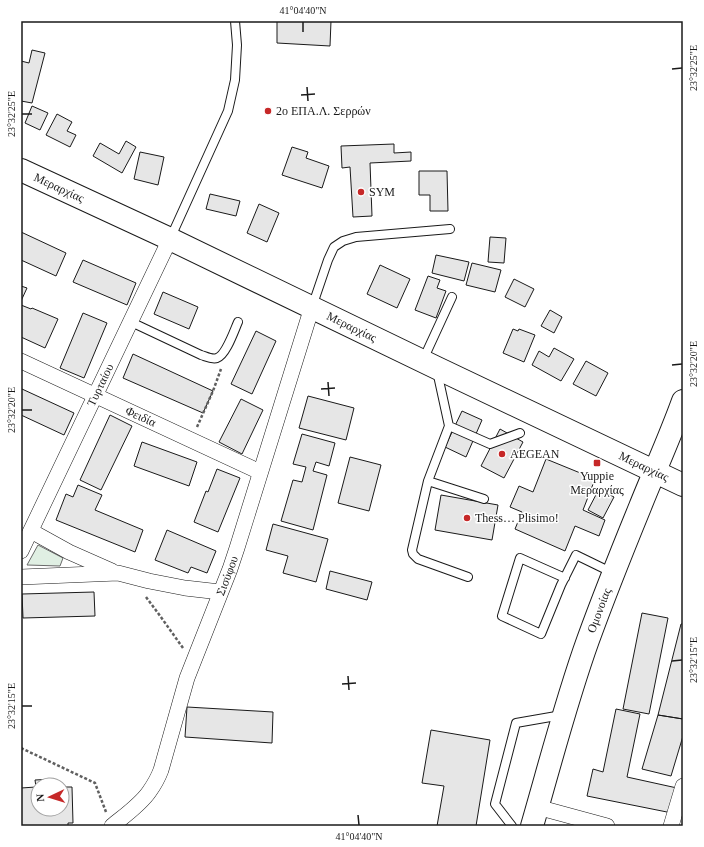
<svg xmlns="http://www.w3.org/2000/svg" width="704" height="847" font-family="'Times New Roman',serif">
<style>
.green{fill:#e0efe3;stroke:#6a6a6a}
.building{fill:#e6e6e6;stroke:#1a1a1a}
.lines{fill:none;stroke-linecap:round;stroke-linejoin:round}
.lane-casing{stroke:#1a1a1a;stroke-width:10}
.street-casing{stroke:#1a1a1a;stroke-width:16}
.secondary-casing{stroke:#1a1a1a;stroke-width:24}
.path{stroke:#5f5f5f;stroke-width:2.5;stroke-dasharray:3 2;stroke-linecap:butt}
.lane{stroke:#fff;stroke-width:8}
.street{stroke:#fff;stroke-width:15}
.secondary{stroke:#fff;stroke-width:22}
.ticks{fill:none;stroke:#1a1a1a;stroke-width:1.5}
.poi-dot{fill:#c62828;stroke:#fff;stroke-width:1.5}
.labels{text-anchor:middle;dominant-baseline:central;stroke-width:3;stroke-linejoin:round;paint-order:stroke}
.poi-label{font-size:12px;fill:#1a1a1a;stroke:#fff;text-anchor:start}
.street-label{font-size:12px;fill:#1a1a1a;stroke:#fff}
.neatline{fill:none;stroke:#1a1a1a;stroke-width:1.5}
.ticks-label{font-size:10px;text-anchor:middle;fill:#1a1a1a}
</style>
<rect width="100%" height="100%" fill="#fff"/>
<!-- green -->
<path class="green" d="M38 545 63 558 60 566 27 565Z"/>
<!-- building -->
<path class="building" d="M277 21H331L330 46 277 43Z
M32 50 45 53 32 103 21 101V61L29 63Z
M32 106 48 113 40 130 25 123Z
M57 114 72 122 67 131 76 135 70 147 46 135Z
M126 141 136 147 122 173 93 156 100 143 119 154Z
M394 144V153L411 152V161L370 163 372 216 353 217 350 167 342 168 341 146Z
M292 147 308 152 306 158 329 166 322 188 282 175Z
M140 152 164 157 158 185 134 179Z
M419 171H447L448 211H430V195H419Z
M210 194 240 201 236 216 206 209Z
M259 204 279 213 267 242 247 233Z
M21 232 66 253 56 276 21 260Z
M490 237 506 238 504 263 488 262Z
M436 255 469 262 464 281 432 273Z
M83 260 136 283 127 305 73 282Z
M472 263 501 270 495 292 466 285Z
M380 265 410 279 397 308 367 294Z
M428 276 440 280 437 288 446 291 436 318 415 310Z
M514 279 534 289 525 307 505 297Z
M21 286 27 288 21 301Z
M163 292 198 307 189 329 154 314Z
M21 305 31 309 32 308 58 319 45 348 21 337Z
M550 310 562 317 554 333 541 326Z
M83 313 107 323 84 378 60 368Z
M513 329 518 331 519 329 535 335 524 362 503 353Z
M256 331 276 341 252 394 231 384Z
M554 348 574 359 561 381 532 365 539 351 549 357Z
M133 354 213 391 203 413 123 378Z
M586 361 608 373 596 396 573 384Z
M22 389 74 413 64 435 21 415V391Z
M308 396 354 408 346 440 299 428Z
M241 399 263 410 242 454 219 442Z
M462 411 482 420 466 457 445 447Z
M110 415 132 426 101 490 80 480Z
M500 429 523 442 504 478 481 466Z
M302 434 335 443 329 466 316 462 313 471 327 475 313 530 281 521 293 480 302 482 306 467 293 464Z
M142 442 197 462 189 486 134 466Z
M350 457 381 465 369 511 338 503Z
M546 459 595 479 583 510 605 520 599 536 575 526 565 551 515 529 522 512 510 507 519 486 533 492Z
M217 469 240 478 218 532 194 522 206 491 208 492Z
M78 485 102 495 95 510 143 530 135 552 56 520 66 494 73 497Z
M599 489 614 497 603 518 588 510Z
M441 495 498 505 492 540 435 530Z
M273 524 328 539 316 582 283 573 288 556 266 550Z
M167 530 216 551 207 573 191 567 188 573 155 560Z
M330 571 372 582 367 600 326 589Z
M94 592 95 616 23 618 22 594Z
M642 613 668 618 649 714 623 709Z
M681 624H683V719L658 715Z
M187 707 273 712 272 743 185 737Z
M616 709 640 714 627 777 677 788 672 813 587 796 593 769 603 772Z
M658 715 683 719V736L671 776 642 769Z
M431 730 490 740 476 826H437L444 786 422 783Z
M54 779V785H38V809H62V787H72L73 823H68V826H21V788L36 787 35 780Z"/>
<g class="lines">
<defs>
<path id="lane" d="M170 239 228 111 235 80 237 45 235 21
M312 307 328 260 334 247 343 241 356 237 450 229
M131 322 201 355C205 356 212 360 217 358 226 355 234 331 238 322
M423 360 452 297
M437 371 449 426 490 444 520 433
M449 426 428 481 412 550 413 554 418 559 468 577
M428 481 484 499
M565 578 520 558 502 616 541 634 561 585 576 555 613 573
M512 826 495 804 516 723 562 715"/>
<g id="street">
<path id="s1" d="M21 361 260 472"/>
<path d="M31 531 69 552 112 571"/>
<path id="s2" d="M21 551 170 239"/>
<path d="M21 577 118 573 149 581 185 588 220 592"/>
<path d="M537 807 607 826"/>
<path id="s3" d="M112 826C124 816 140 805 149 792 154 785 158 778 161 770L187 678 230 569 237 548 312 307"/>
<path d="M671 826 683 786"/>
</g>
<g id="secondary">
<path id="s4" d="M21 170 170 239 437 368 683 485"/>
<path id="s5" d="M532 826C550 764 566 701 588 640 604 596 622 551 640 507 654 472 670 437 683 401"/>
</g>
</defs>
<!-- lane casing -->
<use href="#lane" class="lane-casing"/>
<!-- street casing -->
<use href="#street" class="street-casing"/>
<!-- secondary casing -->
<use href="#secondary" class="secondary-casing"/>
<!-- path -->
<path class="path" d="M197 427 213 391 221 369
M146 597 158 613 183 648
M21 748 95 783 106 812"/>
<!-- lane -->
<use href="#lane" class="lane"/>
<!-- street -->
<use href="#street" class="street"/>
<!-- secondary -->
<use href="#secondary" class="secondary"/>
</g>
<!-- ticks -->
<path class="ticks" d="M303 22V32M672 69 682 68M307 87 308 101M301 95 315 94M22 114H32M672 365 682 364M328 382 329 396M321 389 335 388M22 410H32M672 661 682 660M348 676 349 690M342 684 356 683M22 706H32M358 815 359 825"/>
<!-- markers -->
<g class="poi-dot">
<circle cx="268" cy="111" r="4"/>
<circle cx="361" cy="192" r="4"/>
<circle cx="502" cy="454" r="4"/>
<rect x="593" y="459" width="8" height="8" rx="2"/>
<circle cx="467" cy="518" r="4"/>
</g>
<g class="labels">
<!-- poi labels -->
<g class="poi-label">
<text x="276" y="111">2ο ΕΠΑ.Λ. Σερρών</text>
<text x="369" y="192">SYM</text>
<text x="510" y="454">AEGEAN</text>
<text x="597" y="476" text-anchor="middle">Yuppie<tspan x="597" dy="14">Μεραρχίας</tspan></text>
<text x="475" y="518">Thess… Plisimo!</text>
</g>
<!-- street labels -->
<g class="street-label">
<text stroke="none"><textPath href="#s4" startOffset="42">Μεραρχίας</textPath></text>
<text stroke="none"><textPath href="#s4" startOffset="366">Μεραρχίας</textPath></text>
<text stroke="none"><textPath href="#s2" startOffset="184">Τυρταίου</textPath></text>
<text stroke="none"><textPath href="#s1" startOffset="132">Φειδία</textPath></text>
<text stroke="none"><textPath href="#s4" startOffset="690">Μεραρχίας</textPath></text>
<text stroke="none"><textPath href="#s3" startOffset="281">Σισύφου</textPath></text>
<text stroke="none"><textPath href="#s5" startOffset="226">Ομονοίας</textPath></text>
</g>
</g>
<!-- border -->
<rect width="704" height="847" fill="none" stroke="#ffffff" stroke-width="44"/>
<!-- north arrow -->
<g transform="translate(50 797) rotate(266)"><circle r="19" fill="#ffffff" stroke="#a3a3a3"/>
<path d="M0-3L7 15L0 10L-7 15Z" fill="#c62828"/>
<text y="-6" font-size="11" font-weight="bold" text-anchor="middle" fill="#1a1a1a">N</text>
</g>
<rect x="22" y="22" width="660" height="803" class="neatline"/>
<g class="ticks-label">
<text x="303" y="14">41°04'40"N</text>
<text transform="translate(693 68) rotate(-90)" y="4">23°32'25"E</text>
<text transform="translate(11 114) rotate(-90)" y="4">23°32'25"E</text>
<text transform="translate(693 364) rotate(-90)" y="4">23°32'20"E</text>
<text transform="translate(11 410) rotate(-90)" y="4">23°32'20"E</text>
<text transform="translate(693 660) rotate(-90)" y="4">23°32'15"E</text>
<text transform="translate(11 706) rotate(-90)" y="4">23°32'15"E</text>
<text x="359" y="840">41°04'40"N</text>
</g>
</svg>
